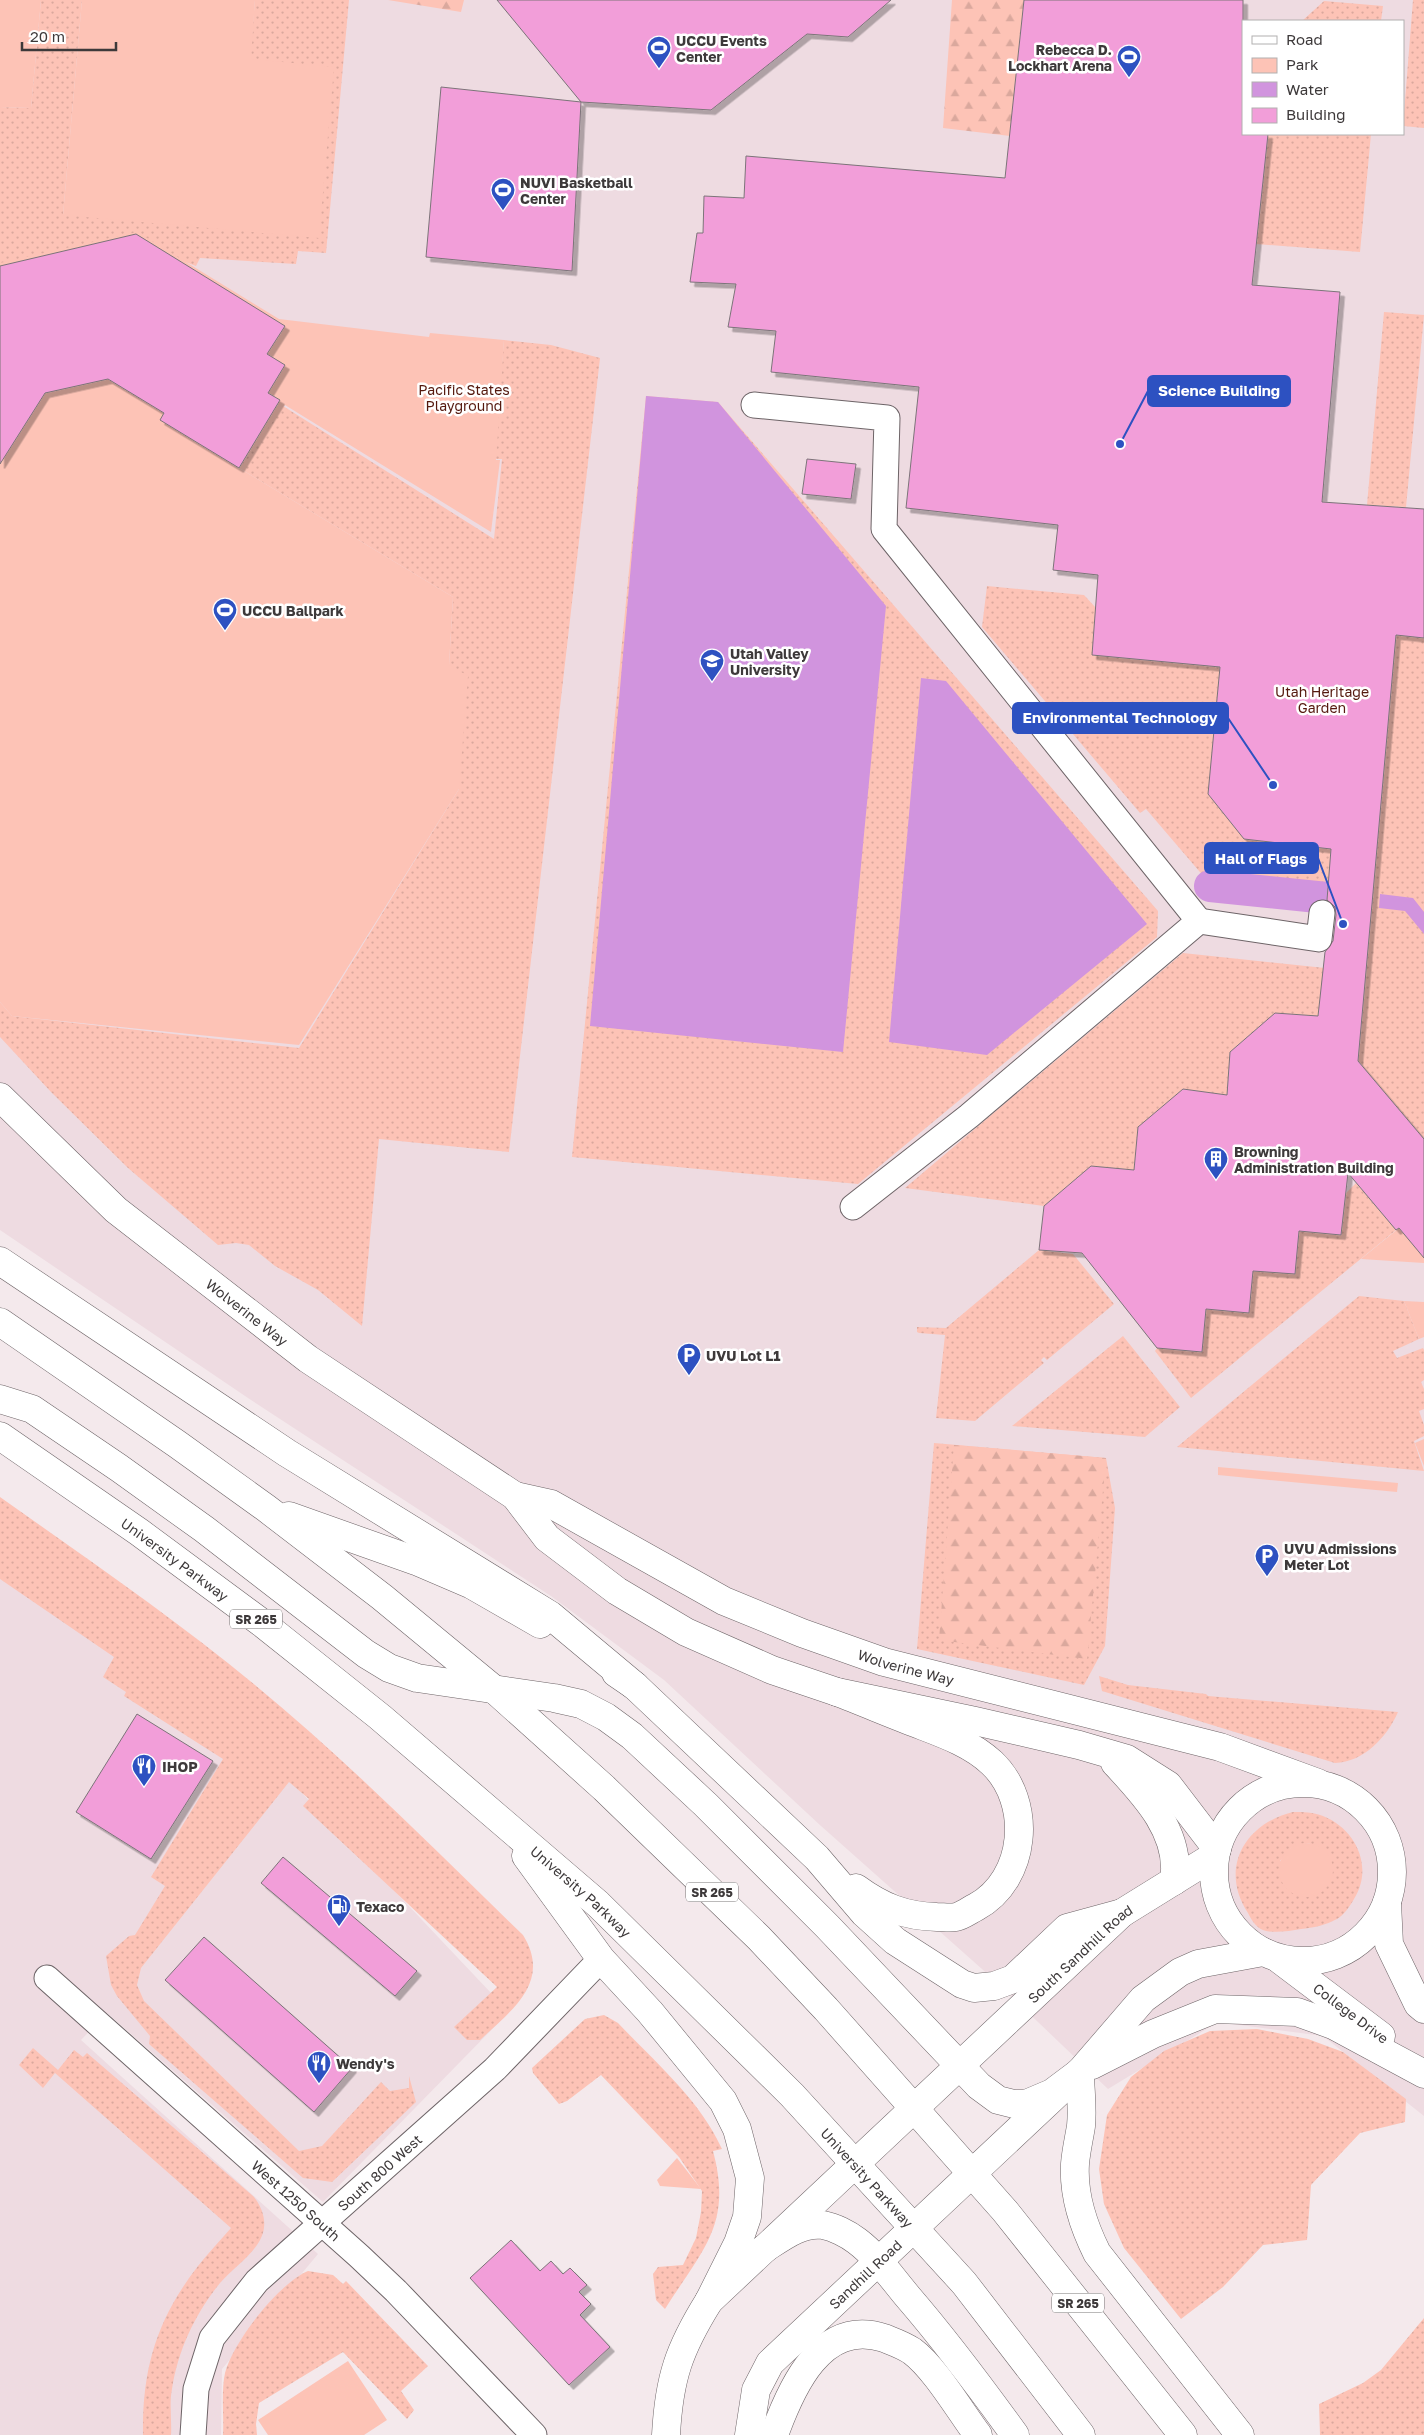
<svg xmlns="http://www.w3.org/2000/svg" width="1424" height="2435" font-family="'Golos Text',sans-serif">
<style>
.built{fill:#eedbe1;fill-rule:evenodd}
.grass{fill:url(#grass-dots);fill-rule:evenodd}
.forest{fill:url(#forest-firs)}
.green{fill:#fdc3b6}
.water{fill:#d194de}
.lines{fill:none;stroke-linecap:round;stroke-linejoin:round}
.canal{stroke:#d194de;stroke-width:32}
.building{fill:#f29ed9;stroke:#7c7479;filter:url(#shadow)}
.street-casing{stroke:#6d6467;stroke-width:27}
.secondary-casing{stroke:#6d6467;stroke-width:29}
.primary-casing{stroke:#6d6467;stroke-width:29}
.highway-casing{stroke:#6d6467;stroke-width:29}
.street{stroke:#fff;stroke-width:25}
.secondary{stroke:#fff;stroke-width:28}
.primary{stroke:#fff;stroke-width:28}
.highway{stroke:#fff;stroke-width:28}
.labels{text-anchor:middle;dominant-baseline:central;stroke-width:5;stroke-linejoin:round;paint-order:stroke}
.shield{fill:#fff;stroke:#777475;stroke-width:1}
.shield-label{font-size:12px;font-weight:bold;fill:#3d393a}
.poi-label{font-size:14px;font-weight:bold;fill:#3d393a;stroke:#fff;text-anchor:start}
.park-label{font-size:14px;fill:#55190e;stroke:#fff}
.street-label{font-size:14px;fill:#3d393a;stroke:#fff}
.leader{fill:none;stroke:#2d51c1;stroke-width:2}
.callout-dot{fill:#2d51c1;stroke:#fff;stroke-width:2}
.callout{fill:#2d51c1;stroke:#2d51c1;stroke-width:2}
.callout-label{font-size:15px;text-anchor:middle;font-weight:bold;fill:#fff}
</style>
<defs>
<pattern id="grass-dots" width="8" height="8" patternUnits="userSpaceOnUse" patternTransform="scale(1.25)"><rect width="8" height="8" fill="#fdc3b6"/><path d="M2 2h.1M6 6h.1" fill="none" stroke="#daa89d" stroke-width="1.8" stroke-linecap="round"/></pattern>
<pattern id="forest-firs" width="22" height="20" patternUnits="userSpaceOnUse" patternTransform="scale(1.25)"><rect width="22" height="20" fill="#fdc3b6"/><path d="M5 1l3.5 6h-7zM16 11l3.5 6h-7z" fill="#daa89d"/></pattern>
<filter id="shadow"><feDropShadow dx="4.5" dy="4.5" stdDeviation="0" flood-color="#0004"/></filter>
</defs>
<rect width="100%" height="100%" fill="#f4e9ec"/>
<!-- built -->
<path class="built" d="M0 0H1424V2116L1323 2036 1218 2022 1108 2089 991 1977 821 1826 664 1680 551 1596 248 1398 0 1230ZM1243 21H1403V134H1243Z
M0 1577 234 1721 509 2012 323 2202 107 2013 81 2040 318 2254 222 2369 221 2435H0Z"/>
<!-- grass -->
<path class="grass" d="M41 0H82L63 215 250 59 255 0H349L326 253 298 251 296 264 200 258 196 266 177 259 0 265V107L31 108Z
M1413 0H1424V128L1403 126Z
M1324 1 1383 6 1381 21H1302Z
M1268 134H1371L1360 252 1256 244Z
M1384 312 1424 315 1406 507 1367 505Z
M504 340 551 345 600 358 509 1152 379 1139 362 1326 318 1290 275 1266 249 1245 236 1243 218 1245 128 1168 51 1092 0 1037V1002L12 1016 299 1048 459 789 449 665 453 597 239 468 283 406 494 539 502 459H494Z
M646 396 718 402 1158 911 1157 937 858 1184 572 1157Z
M987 586 1084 595 1096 608 1093 655 1222 667 1208 794 1244 839 1331 849 1328 892 1205 878 1146 809 1140 813 982 627Z
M1396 634 1424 638V1139L1358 1061Z
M1183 953 1325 968 1318 1016 1275 1013 1230 1052 1227 1095 1183 1089 1139 1127 1134 1170 1091 1166 1044 1206 905 1188Z
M1356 1183 1396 1230 1191 1398 1155 1351 1157 1348 1202 1352 1206 1309 1249 1313 1253 1271 1295 1273 1299 1231 1341 1235 1346 1193Z
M1039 1250 1073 1254 1114 1304 1047 1360 1044 1357 1041 1360 1044 1363 975 1421 936 1418 945 1335 919 1333 917 1332V1327L946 1328Z
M1359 1296 1404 1301 1419 1339 1393 1351 1397 1358 1423 1348 1424 1350V1380L1421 1382 1424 1389V1409L1419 1411 1424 1425V1436L1414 1441 1424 1471 1177 1447Z
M1123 1336 1180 1407 1145 1437 1012 1426Z
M934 1443 1106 1458 1115 1508 1105 1646 1084 1685 917 1649Z
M0 1497C86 1558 174 1618 255 1685 350 1763 435 1850 523 1935 552 1982 512 2010 480 2040H467L454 2027 497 1987 303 1806 309 1799 289 1782 141 1968 137 1985 144 2001 299 2151 322 2146 381 2082 390 2091 409 2088V2076L416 2102 332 2182 303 2178 149 2044 150 2036 117 1996 111 1985 106 1956 129 1936 135 1935 165 1886 151 1877 223 1759 124 1696 126 1692 103 1677 114 1657 0 1579Z
M1099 1676 1128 1685 1206 1694 1208 1696 1398 1712C1387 1737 1364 1762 1335 1763L1102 1691Z
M1293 1812C1303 1812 1313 1812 1323 1816 1356 1829 1374 1867 1354 1899 1350 1906 1344 1915 1337 1919 1326 1925 1313 1928 1301 1929 1290 1931 1277 1933 1266 1931 1257 1929 1252 1921 1248 1913 1219 1869 1244 1824 1293 1812ZM1307 1843C1325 1847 1333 1858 1332 1876L1280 1861 1291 1848Z
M604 2015 618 2023C655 2062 700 2100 722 2149L713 2151C733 2225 702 2250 665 2309L656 2300 653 2274 658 2267 683 2265 696 2238 701 2212 702 2191 679 2157 601 2075 567 2101 559 2104 533 2073 532 2068 585 2019Z
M1257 2029 1308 2039 1343 2052 1406 2099 1405 2122 1360 2133 1311 2185 1307 2240 1263 2245 1223 2287 1181 2319 1124 2248 1104 2204 1099 2169 1107 2115 1131 2077 1164 2051 1210 2031Z
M33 2048 58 2070 74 2050 83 2057 87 2053 253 2196C263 2207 268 2224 261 2238 254 2254 232 2269 220 2283 195 2314 178 2350 172 2389 169 2404 172 2420 171 2435H143C142 2368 157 2319 198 2266 208 2253 220 2241 231 2228L55 2073 43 2088 19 2065Z
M308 2271 333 2275 343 2284 346 2281 428 2366 401 2391 414 2410 407 2419 343 2352 259 2403 256 2424 257 2435H223C224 2416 221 2392 225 2373 233 2342 279 2283 308 2271Z
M1424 2318V2435H1320L1319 2404 1363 2383 1381 2370Z"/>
<!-- forest -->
<path class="forest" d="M388 0H464L461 12Z
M952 0H1024L1010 136 943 128Z
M954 1445 1106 1458 1087 1659 939 1640Z"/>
<!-- green -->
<path class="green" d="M0 0H41L31 108 0 107Z
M82 0H255L251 59 334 67 319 238 63 215Z
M137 232 279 319 429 337 430 333 504 340 496 460H500L491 532 285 405 239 468 453 597 449 665 468 676 459 789 299 1045 12 1016 0 1002V263Z
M1399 1228 1424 1257V1263L1361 1259Z
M1404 1301 1424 1302V1337L1419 1339Z
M1424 1439V1466L1415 1443Z
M1218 1467 1398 1483 1397 1492 1218 1475Z
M1279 1870a27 27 0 1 1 54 0a27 27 0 1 1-54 0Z
M677 2158 701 2189 660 2186 657 2180Z
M348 2361 387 2420 364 2435H268L258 2420Z"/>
<!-- water -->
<path class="water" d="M646 396 718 402 886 606 843 1052 590 1026Z
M921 678 946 681 1147 924 987 1055 889 1042Z
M1380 894 1413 898 1424 912V934L1405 911 1379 908Z"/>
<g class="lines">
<!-- canal -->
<path class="canal" d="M1210 886 1327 898"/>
</g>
<!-- building -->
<path class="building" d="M497 0H891L848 37 807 34 711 110 581 102Z
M1024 0H1243V134H1268L1252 285 1340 292 1322 502 1424 509V638L1396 635 1358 1061 1424 1139V1258L1399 1228 1396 1230 1348 1173 1341 1235 1299 1231 1295 1274 1253 1271 1249 1313 1206 1309 1202 1352 1157 1348 1082 1253 1039 1250 1044 1206 1091 1166 1134 1170 1138 1127 1183 1089 1227 1095 1230 1052 1275 1013 1318 1016 1325 952 1333 941 1336 915 1335 907 1327 900 1331 849 1244 839 1208 794 1220 667 1092 655 1098 575 1053 570 1058 525 906 508 919 387 771 372 776 331 728 327 736 284 690 282 697 233H703L704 196 744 198 746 156 1005 178Z
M441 87 581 102 572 271 426 257Z
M136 234 285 326 267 354 285 365 268 393 280 400 239 468 160 420 164 413 108 379 45 393 0 464V266Z
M807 459 856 464 851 499 802 494Z
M137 1714 213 1761 151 1859 76 1812Z
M283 1857 417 1971 395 1996 261 1883Z
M204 1937 352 2068 314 2112 165 1980Z
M511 2240 540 2271 551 2261 563 2274 570 2268 587 2285 579 2292 591 2304 580 2315 610 2347 569 2385 470 2278Z"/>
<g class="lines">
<defs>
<g id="street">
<path d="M754 405 887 418 884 529 1199 921 969 1116 853 1207"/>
<path d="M1199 921 1319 939 1322 913"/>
<path id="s1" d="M47 1978 359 2256 396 2291 534 2435"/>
<path id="s2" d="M193 2435 196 2389 212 2338 257 2281 495 2069 601 1959"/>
</g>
<g id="secondary">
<path id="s3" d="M0 1097 116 1210 308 1359 515 1496 547 1538 617 1591 686 1632 772 1670 837 1692 975 1721 1079 1745 1127 1759 1168 1785 1217 1849"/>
<path id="s4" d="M515 1496 551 1504 724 1601 802 1633 884 1662 1220 1747 1318 1783"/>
<path d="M1115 1763C1145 1795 1182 1834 1174 1881"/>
<circle cx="1303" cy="1872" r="89"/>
<path d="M1387 1903 1389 1944 1418 2004 1424 2009"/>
<path d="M1279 1959 1381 2036"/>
<path d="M1092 2065 1153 2034 1215 2009 1297 2012 1333 2025 1424 2074"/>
<path id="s5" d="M666 2435C669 2378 679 2349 709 2301L1122 1913 1214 1856"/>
<path id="s6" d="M749 2435 756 2390 770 2363 1080 2072 1143 1999 1180 1972 1198 1964 1263 1952"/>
</g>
<g id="primary">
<path d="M0 1322 177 1444 266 1508 382 1597 496 1691 604 1788 759 1938 826 2009 1005 2211 1183 2435"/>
<path d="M0 1399 32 1409 119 1468 204 1529 366 1654 389 1668 417 1678 554 1698 581 1704 606 1717 632 1736 706 1805 827 1926 979 2086 998 2100 1014 2104H1026L1052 2093 1080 2072"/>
<path id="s7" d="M0 1436 139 1532 262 1623 380 1717 598 1904 792 2095 964 2283 1081 2435"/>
<path d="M289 1516 416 1561 472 1585 540 1624"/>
<path d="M616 1673 635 1686 817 1858 864 1913 895 1941 962 1984 974 1988 994 1986 1013 1979 1067 1928 1122 1913"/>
<path d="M837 1692C863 1702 889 1713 915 1723 941 1733 971 1743 992 1763 1033 1802 1027 1879 976 1907 970 1910 962 1916 956 1917 950 1918 943 1917 937 1917 904 1916 882 1907 856 1888"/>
<path d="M526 1856 601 1959 650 2012 723 2101 737 2129 750 2178 747 2217 738 2243 709 2301"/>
<path d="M1080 2072C1080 2089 1083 2108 1081 2126 1079 2139 1076 2151 1075 2164 1073 2196 1083 2225 1097 2253L1240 2435"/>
<path d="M764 2249C781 2238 801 2222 823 2225 834 2227 848 2234 857 2241 877 2256 892 2278 908 2297 946 2341 981 2388 1015 2435"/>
<path d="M774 2435C791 2388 821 2318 884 2338 894 2342 903 2345 912 2351 935 2368 960 2411 978 2435"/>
</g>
<path id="highway" d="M0 1261 287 1453 550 1615 635 1686"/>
</defs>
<!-- street casing -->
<use href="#street" class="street-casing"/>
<!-- secondary casing -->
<use href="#secondary" class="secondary-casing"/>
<!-- primary casing -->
<use href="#primary" class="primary-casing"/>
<!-- highway casing -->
<use href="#highway" class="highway-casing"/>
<!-- street -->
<use href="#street" class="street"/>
<!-- secondary -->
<use href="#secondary" class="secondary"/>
<!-- primary -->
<use href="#primary" class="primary"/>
<!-- highway -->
<use href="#highway" class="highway"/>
</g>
<!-- icons -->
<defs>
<symbol id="stadium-pin" viewBox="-11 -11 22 30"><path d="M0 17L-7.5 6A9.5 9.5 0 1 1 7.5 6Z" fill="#2d51c1" stroke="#fff"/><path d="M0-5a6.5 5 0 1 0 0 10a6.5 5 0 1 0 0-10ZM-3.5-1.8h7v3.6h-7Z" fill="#fff"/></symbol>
<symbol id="university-pin" viewBox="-11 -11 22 30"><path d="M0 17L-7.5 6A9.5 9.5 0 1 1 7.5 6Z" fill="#2d51c1" stroke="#fff"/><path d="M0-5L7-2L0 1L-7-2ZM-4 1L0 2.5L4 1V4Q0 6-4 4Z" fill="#fff"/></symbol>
<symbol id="building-pin" viewBox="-11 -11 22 30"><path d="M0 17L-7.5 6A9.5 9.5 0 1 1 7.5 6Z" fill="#2d51c1" stroke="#fff"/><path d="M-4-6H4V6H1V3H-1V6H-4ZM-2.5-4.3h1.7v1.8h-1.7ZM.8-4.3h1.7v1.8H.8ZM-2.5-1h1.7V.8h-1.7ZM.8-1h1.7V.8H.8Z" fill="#fff"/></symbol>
<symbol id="parking-pin" viewBox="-11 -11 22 30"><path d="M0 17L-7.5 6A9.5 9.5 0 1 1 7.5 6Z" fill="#2d51c1" stroke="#fff"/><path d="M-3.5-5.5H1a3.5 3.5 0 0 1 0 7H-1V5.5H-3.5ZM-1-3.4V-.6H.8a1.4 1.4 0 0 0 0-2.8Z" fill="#fff"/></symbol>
<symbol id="restaurant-pin" viewBox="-11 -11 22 30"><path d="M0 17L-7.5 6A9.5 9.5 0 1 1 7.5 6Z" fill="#2d51c1" stroke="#fff"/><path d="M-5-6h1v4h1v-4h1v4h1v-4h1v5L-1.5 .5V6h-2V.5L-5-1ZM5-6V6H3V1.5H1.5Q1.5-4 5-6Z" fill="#fff"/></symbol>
<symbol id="fuel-pin" viewBox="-11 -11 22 30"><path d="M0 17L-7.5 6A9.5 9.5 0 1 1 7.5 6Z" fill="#2d51c1" stroke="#fff"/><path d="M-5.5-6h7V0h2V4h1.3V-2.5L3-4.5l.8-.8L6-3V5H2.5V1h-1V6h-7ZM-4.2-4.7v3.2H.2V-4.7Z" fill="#fff"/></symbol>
</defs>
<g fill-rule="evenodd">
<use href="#stadium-pin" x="645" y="34" width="28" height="38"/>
<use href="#stadium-pin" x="1115" y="43" width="28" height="38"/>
<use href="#stadium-pin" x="489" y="176" width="28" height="38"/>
<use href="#stadium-pin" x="211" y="596" width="28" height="38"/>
<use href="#university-pin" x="698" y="647" width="28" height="38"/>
<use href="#building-pin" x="1202" y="1145" width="28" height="38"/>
<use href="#parking-pin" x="675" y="1341" width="28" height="38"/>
<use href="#parking-pin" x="1253" y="1542" width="28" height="38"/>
<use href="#restaurant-pin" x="130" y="1752" width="28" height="38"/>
<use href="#fuel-pin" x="325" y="1892" width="28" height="38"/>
<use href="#restaurant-pin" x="305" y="2049" width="28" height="38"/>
</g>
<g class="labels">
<!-- shield labels -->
<g class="shield">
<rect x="230" y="1609.5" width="52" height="19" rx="4"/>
<rect x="686" y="1882.5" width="52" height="19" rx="4"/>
<rect x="1052" y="2293.5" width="52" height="19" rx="4"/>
</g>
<g class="shield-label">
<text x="256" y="1619">SR 265</text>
<text x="712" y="1892">SR 265</text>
<text x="1078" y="2303">SR 265</text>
</g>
<!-- poi labels -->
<g class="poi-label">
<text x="676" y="40">UCCU Events<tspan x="676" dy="16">Center</tspan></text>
<text x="1112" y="49" text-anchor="end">Rebecca D.<tspan x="1112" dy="16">Lockhart Arena</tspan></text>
<text x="520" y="182">NUVI Basketball<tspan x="520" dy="16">Center</tspan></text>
<text x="242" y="610">UCCU Ballpark</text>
<text x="730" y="653">Utah Valley<tspan x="730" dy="16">University</tspan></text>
<text x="1234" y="1151">Browning<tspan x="1234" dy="16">Administration Building</tspan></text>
<text x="706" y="1355">UVU Lot L1</text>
<text x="1284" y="1548">UVU Admissions<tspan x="1284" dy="16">Meter Lot</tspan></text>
<text x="162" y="1766">IHOP</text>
<text x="356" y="1906">Texaco</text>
<text x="336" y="2063">Wendy's</text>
</g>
<!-- park labels -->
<g class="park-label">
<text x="464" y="389">Pacific States<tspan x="464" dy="16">Playground</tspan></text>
<text x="1322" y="691">Utah Heritage<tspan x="1322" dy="16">Garden</tspan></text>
</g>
<!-- street labels -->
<g class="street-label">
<text stroke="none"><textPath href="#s3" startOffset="328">Wolverine Way</textPath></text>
<text stroke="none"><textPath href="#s7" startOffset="214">University Parkway</textPath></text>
<text stroke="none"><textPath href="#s4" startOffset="429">Wolverine Way</textPath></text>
<text stroke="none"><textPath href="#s7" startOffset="739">University Parkway</textPath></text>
<text stroke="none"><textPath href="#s5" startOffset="651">South Sandhill Road</textPath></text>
<text transform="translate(1351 2013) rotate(37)">College Drive</text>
<text stroke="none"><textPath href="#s2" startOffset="336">South 800 West</textPath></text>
<text stroke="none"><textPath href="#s7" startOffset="1144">University Parkway</textPath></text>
<text stroke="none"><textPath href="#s1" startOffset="334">West 1250 South</textPath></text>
<text stroke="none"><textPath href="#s6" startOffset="206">Sandhill Road</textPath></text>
</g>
</g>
<!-- callouts -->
<path class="leader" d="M1120 444L1148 391M1273 785L1228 718M1343 924L1318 858"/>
<g class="callout-dot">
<circle cx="1120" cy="444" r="5"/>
<circle cx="1273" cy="785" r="5"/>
<circle cx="1343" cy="924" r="5"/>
</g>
<g class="callout">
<rect x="1148" y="376" width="142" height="30" rx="5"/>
<rect x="1013" y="703" width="215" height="30" rx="5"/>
<rect x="1205" y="843" width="113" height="30" rx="5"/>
</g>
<g class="callout-label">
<text x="1219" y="396">Science Building</text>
<text x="1120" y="723">Environmental Technology</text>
<text x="1261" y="864">Hall of Flags</text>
</g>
<!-- legend -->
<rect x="1242" y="20" width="162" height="115" fill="#ffffff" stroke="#b1b0b0"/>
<rect x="1252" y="36" width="25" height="8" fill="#ffffff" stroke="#b1b0b0"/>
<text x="1286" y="45" font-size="15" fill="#3d393a">Road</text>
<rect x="1252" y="58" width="25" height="15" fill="#fdc3b6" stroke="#b1b0b0"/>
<text x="1286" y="70" font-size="15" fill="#3d393a">Park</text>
<rect x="1252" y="82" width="25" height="15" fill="#d194de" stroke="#b1b0b0"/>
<text x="1286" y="95" font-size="15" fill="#3d393a">Water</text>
<rect x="1252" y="108" width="25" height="15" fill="#f29ed9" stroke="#b1b0b0"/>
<text x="1286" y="120" font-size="15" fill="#3d393a">Building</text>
<!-- scale -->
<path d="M22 42v8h94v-8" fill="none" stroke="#3d393a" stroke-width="2.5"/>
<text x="30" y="42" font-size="15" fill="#3d393a" stroke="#ffffff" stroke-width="4" paint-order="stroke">20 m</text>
</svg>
